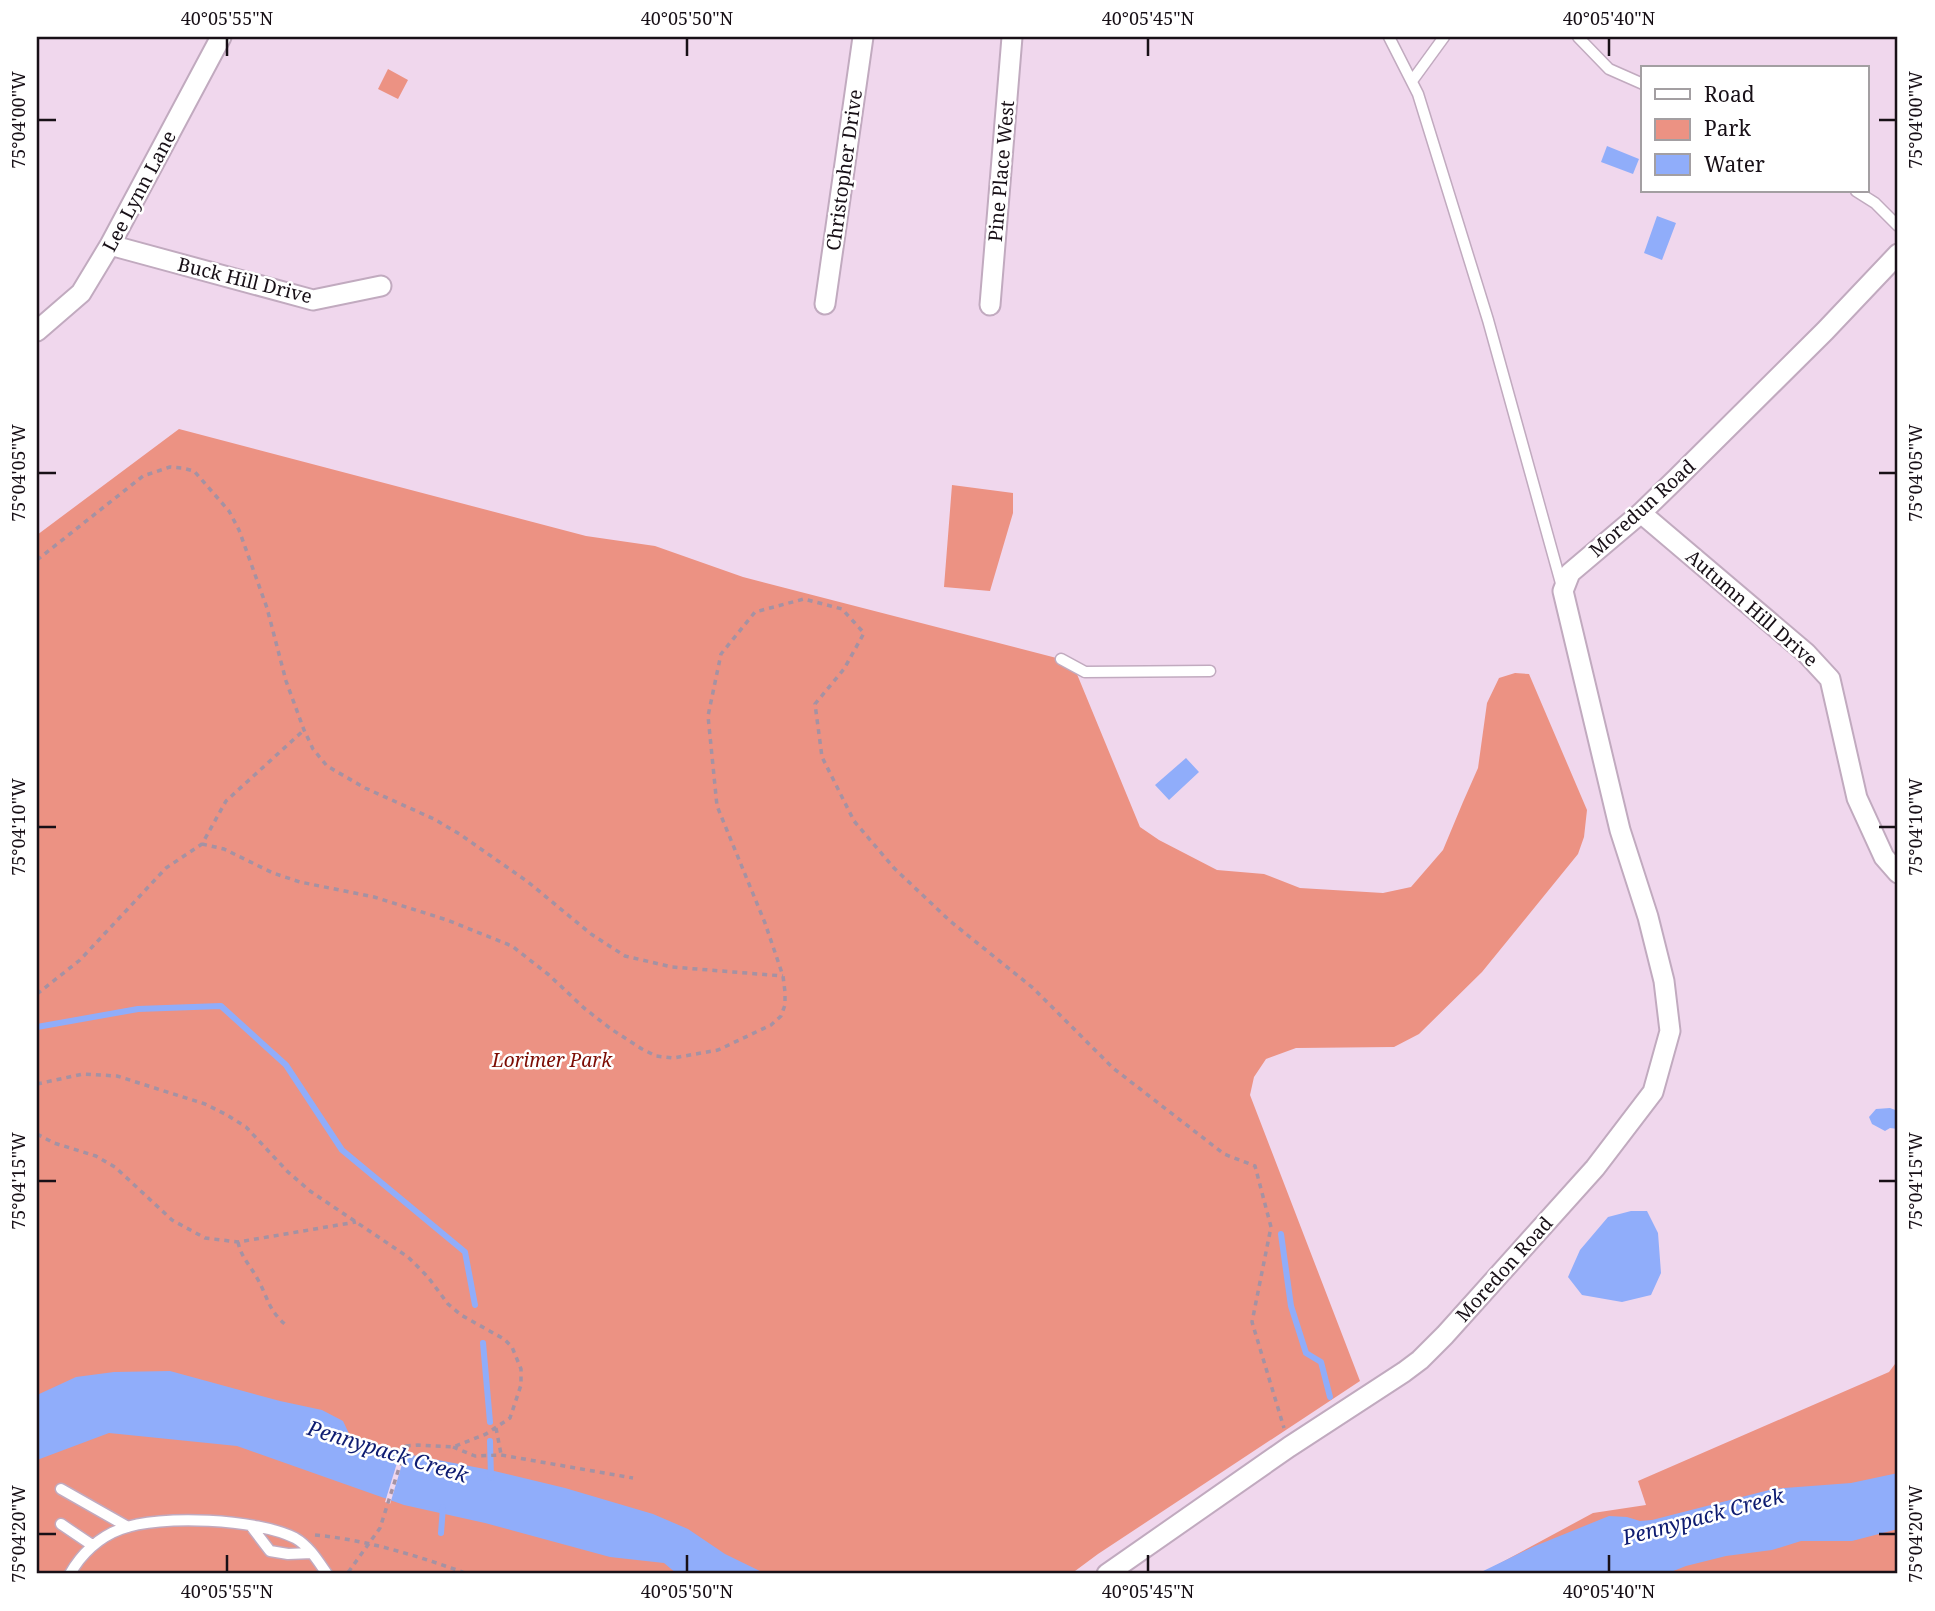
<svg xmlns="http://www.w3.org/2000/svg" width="1935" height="1611" font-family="'Noto Serif',serif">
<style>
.green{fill:#ec9283}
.water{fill:#90adfa}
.pier{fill:#f0d7ed}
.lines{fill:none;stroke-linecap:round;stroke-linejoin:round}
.stream{stroke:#90adfa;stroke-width:6}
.service-casing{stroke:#c1aabf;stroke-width:13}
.minor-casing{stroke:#c1aabf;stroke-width:23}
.path{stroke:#a592a3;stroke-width:3.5;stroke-dasharray:5 5;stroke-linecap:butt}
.service{stroke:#fff;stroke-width:10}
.minor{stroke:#fff;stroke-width:19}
.ticks{fill:none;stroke:#181017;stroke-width:2.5}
.labels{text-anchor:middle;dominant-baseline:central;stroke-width:5;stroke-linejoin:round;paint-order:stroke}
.street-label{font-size:19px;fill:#181017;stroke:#fff}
.park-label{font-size:19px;font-style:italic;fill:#7c0c03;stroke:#fff}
.water-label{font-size:21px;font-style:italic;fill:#0e1c71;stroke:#fff}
.neatline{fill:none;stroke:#181017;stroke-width:2.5}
.ticks-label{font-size:18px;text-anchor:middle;fill:#181017}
</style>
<rect width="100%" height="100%" fill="#f0d7ed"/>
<!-- green -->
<path class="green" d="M388 69 408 80 398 99 378 89Z
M179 429 586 536 655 546 743 577 1072 662 1140 827 1159 840 1217 870 1264 874 1300 888 1383 893 1411 887 1443 850 1463 802 1478 768 1487 703 1499 678 1515 673 1529 674 1587 810 1584 837 1578 854 1482 972 1419 1034 1394 1047 1296 1048 1266 1059 1254 1077 1250 1095 1360 1381 1098 1554 1071 1574H37V535Z
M952 485 1013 493V513L990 591 944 587Z
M1898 1360V1574H1480L1593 1513 1646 1505 1638 1481 1889 1372Z"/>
<!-- water -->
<path class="water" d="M1607 146 1639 159 1633 174 1601 162Z
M1657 216 1676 223 1662 260 1644 253Z
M1186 758 1199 772 1169 800 1155 785Z
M1890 1108 1898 1111V1129L1890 1128 1885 1131 1872 1124 1869 1117 1876 1109Z
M1631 1211H1647L1658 1233 1661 1273 1651 1295 1622 1302 1582 1295 1568 1277 1580 1250 1608 1217Z
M170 1371 280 1401 322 1410 343 1421 352 1440 363 1446 382 1445 412 1455 490 1470 565 1488 653 1514 688 1529 725 1554 766 1574H677L664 1563 610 1557 485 1523 404 1505 237 1446 109 1433 37 1460V1395L76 1377 114 1372Z
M1898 1473V1529L1852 1541H1801L1772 1550 1726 1556 1686 1566 1666 1574H1477L1535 1546 1609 1516 1627 1517 1640 1521 1652 1520 1773 1489 1851 1483Z"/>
<!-- pier -->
<path class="pier" d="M401 1450 406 1451 390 1504 385 1502Z"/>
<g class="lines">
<!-- stream -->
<path class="stream" d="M37 1027 138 1009 221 1006 286 1065 342 1150 465 1252 475 1305
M1281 1234 1291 1306 1306 1353 1321 1362 1330 1397
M483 1343 490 1422
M490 1441 491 1478
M441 1533 443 1507"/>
<defs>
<path id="service" d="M1389 37 1418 94 1488 320 1562 587
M1578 37 1609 69 1643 84
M1412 81 1444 37
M1856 191 1875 203 1898 226
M1061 659 1085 672 1210 671
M61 1489 128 1527
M61 1524 92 1545
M251 1526 270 1551 288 1554 312 1553
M70 1574C81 1554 99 1537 121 1529 160 1514 258 1519 295 1538 309 1546 318 1561 327 1574"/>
<path id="minor" d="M110 245 313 300 381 286
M825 304 863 37
M990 305 1012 37
M37 331 81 293 110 245 221 37
M1641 513 1806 653 1830 679 1857 798 1884 857 1898 873
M1107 1574 1289 1447 1404 1372 1420 1360 1445 1335 1595 1168 1653 1092 1670 1031 1664 981 1648 917 1620 830 1563 591 1570 573 1641 513 1676 479 1825 331 1898 254"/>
</defs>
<!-- service casing -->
<use href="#service" class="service-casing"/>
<!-- minor casing -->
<use href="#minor" class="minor-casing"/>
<!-- path -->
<path class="path" d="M37 560 143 476 170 467 182 468 194 471 229 511 239 530 267 608 286 681 304 730 313 749 327 766 365 788 434 819 461 835 528 882 591 934 625 956 672 967 783 976
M202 844 224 849 273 873 300 882 374 897 447 920 512 946 549 975 584 1008 611 1029 642 1049 656 1056 673 1058 718 1050 771 1025 781 1016 785 1005V992L783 976 765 923 717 806 708 716 721 654 755 612 804 599 842 609 864 633 844 669 815 704 822 757 854 821 894 868 950 921 1033 988 1113 1068 1224 1154 1255 1166 1271 1227 1252 1322 1284 1428
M37 994 80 960 166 868 202 844 226 801 304 730
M37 1084 83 1074 117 1076 205 1104 227 1115 246 1127 288 1172 310 1191 408 1257 428 1277 448 1304 461 1315 504 1339 512 1347 521 1369V1385L510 1418 486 1434 453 1447 418 1445 406 1446 380 1528 347 1574
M37 1134 54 1143 96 1156 115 1167 172 1220 205 1238 238 1242 356 1222
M238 1242C241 1257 250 1265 257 1278 269 1299 267 1309 287 1326
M496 1428 501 1454
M453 1447 475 1456 501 1455 633 1478
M315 1535C368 1540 418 1556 468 1574"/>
<!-- service -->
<use href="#service" class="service"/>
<!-- minor -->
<use href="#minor" class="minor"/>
</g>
<!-- ticks -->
<path class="ticks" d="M227 38V56M687 38V56M1148 38V56M1609 38V56M38 120H56M1879 120H1896M38 473H56M1879 473H1896M38 827H56M1879 827H1896M38 1181H56M1879 1181H1896M38 1534H56M1879 1534H1896M227 1555V1572M687 1555V1572M1148 1555V1572M1609 1555V1572"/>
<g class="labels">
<!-- street labels -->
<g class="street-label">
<text transform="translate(844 170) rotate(-82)">Christopher Drive</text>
<text transform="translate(1001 171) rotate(-85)">Pine Place West</text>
<text transform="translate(139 191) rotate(-62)">Lee Lynn Lane</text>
<text transform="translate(245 280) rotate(14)">Buck Hill Drive</text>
<text transform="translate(1642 508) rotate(-42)">Moredun Road</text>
<text transform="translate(1752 608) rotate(41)">Autumn Hill Drive</text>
<text transform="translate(1504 1269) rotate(-48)">Moredon Road</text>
</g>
<!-- park labels -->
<g class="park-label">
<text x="552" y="1060">Lorimer Park</text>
</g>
<!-- water labels -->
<g class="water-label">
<text transform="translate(388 1451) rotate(17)">Pennypack Creek</text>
<text transform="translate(1703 1516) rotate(-15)">Pennypack Creek</text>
</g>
</g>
<!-- border -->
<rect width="1935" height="1611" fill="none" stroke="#ffffff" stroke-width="77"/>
<!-- legend -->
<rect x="1641" y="66" width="228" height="126" fill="#ffffff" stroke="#a39fa2" stroke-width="2"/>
<rect x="1655" y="89" width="35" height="10" fill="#ffffff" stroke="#a39fa2" stroke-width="2"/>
<text x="1704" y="102" font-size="21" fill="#181017">Road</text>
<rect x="1655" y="119" width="35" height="21" fill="#ec9283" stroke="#a39fa2" stroke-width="2"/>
<text x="1704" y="136" font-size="21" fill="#181017">Park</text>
<rect x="1655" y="154" width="35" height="21" fill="#90adfa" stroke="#a39fa2" stroke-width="2"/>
<text x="1704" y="172" font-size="21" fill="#181017">Water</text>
<rect x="38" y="38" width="1858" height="1534" class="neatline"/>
<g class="ticks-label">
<text x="227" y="25">40°05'55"N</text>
<text x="687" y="25">40°05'50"N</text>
<text x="1148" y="25">40°05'45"N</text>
<text x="1609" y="25">40°05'40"N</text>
<text transform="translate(1916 120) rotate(-90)" y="6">75°04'00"W</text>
<text transform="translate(19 120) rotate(-90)" y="6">75°04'00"W</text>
<text transform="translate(1916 473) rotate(-90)" y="6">75°04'05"W</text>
<text transform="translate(19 473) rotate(-90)" y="6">75°04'05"W</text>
<text transform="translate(1916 827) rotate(-90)" y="6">75°04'10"W</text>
<text transform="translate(19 827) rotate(-90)" y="6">75°04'10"W</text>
<text transform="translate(1916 1181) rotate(-90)" y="6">75°04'15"W</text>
<text transform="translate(19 1181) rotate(-90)" y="6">75°04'15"W</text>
<text transform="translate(1916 1534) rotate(-90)" y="6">75°04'20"W</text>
<text transform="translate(19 1534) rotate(-90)" y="6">75°04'20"W</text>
<text x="227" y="1598">40°05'55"N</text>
<text x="687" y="1598">40°05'50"N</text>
<text x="1148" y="1598">40°05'45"N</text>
<text x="1609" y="1598">40°05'40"N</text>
</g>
</svg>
